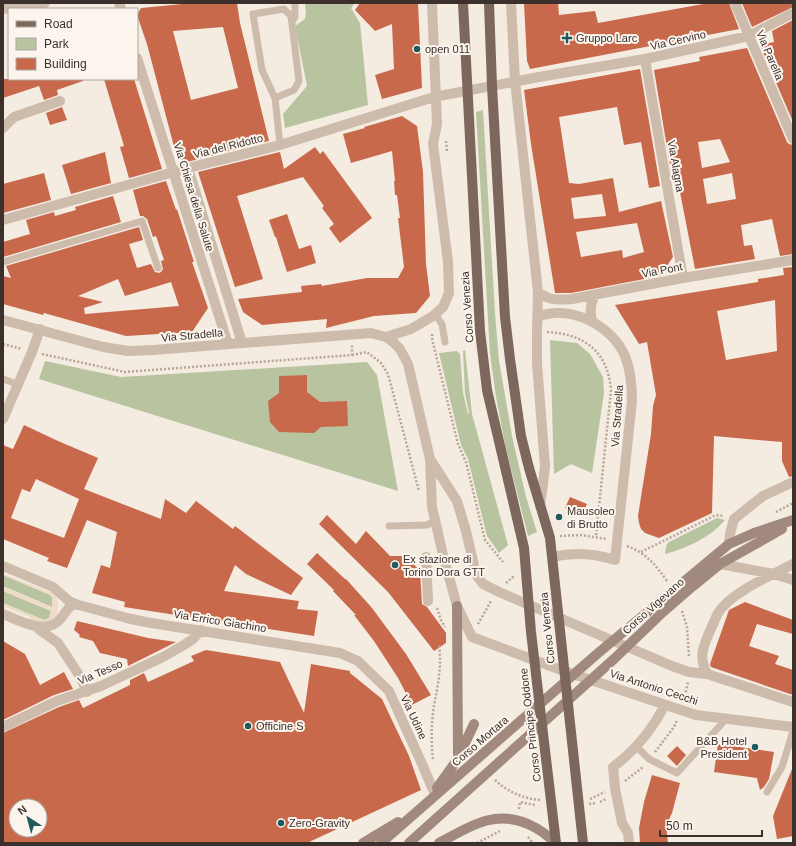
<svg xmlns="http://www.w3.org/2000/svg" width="796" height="846" font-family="Helvetica,sans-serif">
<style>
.green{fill:#b8c4a0}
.plaza{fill:#ecdcc8}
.building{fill:#c8694b;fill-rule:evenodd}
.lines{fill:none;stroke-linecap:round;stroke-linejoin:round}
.path{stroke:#b9a596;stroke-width:2.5;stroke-dasharray:2 2;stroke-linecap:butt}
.service{stroke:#cdbbac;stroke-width:7}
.pedestrian{stroke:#cdbbac;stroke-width:10}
.minor{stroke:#cdbbac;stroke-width:10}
.tertiary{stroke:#cdbbac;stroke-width:10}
.secondary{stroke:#a18a7d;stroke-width:10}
.primary{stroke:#7d675c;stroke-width:10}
.poi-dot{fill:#1f5a5e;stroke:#fbf5ee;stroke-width:1.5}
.labels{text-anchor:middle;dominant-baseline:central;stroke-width:4;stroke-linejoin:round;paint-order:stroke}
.poi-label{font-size:11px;fill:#3b302b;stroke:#fbf5ee;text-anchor:start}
.street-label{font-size:11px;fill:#3b302b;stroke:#fbf5ee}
</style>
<rect width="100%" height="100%" fill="#f4ebe1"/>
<!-- green -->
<path class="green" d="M305 3H355L351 8 360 23 368 105 285 128 283 114 307 86 295 26 305 19 306 12Z
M483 110 495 313 499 361 512 436 526 497 537 532 528 536 506 449 496 397 490 354 476 112Z
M550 340 577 343 590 354 603 377 604 393 592 473 571 464 554 474Z
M465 350 472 414 508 545 499 553 487 536 468 459 461 445 439 353 457 351 460 354 463 393 468 414 469 413 465 393 463 351Z
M45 361 121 377 367 362 377 375 398 491 39 379Z
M717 518 725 520C710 538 688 547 666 554L665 553 667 544 669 542Z
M3 575 50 595 52 598V607L3 586Z
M3 591 51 611 49 618 44 620 3 603Z"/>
<!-- plaza -->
<path class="plaza" d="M3 574 52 593 56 597 58 603 57 616 52 624 28 620 30 617 3 606V603L43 620 47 619 49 618 51 611 3 591V586L52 607V598L50 595 3 575Z"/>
<!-- building -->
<path class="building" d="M193 3H237L240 23 269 141 187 162 177 158 147 44 137 15 141 8ZM223 27 238 88 191 100 173 31Z
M360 3H418L422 88 382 99 375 75 394 69 392 24 375 31 355 10Z
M524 3H558L559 15 595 11 598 23 709 3H729L739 29 530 69 527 61Z
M742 3H793V7L752 27Z
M793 20V122L760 45 774 42 772 31Z
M747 48 787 142 789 144 793 145V254L780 256 772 219 741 225 744 246 752 245 755 259 695 269 678 182 673 183 654 70 700 61 699 57ZM720 139 730 162 702 168 698 142ZM732 173 736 199 707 204 703 179Z
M640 69 660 186 649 188 641 142 624 145 617 107 559 117 569 183 579 184 613 178 619 212 661 201 673 257 660 276 571 293H555L531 144 524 90ZM602 194 606 216 574 219 571 198ZM637 223 644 252 623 258 622 250 581 257 576 232Z
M3 79H83V81L57 90 58 95 44 100 39 86 3 98Z
M104 79H134L162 169 129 178 120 147 124 146Z
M62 107 67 120 50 125 46 113Z
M402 116 417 126 423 172 426 264 430 296 416 313 374 316 326 328 327 319 262 325 243 312 238 299 302 292 301 286 321 284 322 286 367 278H398L404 267 398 218H400L397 195H395L394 181H395L392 151 351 163 343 134 365 128 364 127Z
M315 147 320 154 323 151 372 218 340 243 329 228 334 224 322 208 324 206 303 177 237 196 263 279 235 287 198 172 280 152 284 169Z
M105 152 111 183 71 194 62 165Z
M44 173 51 200 3 213V184Z
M166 181 176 210 177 209 194 262H192L208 308 192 332 126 336 44 313 43 315 3 304V276L11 278 6 266 139 227 143 240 129 244 137 268 151 264 155 272 159 273 161 272 163 269 161 261 164 260 156 236 153 237 147 219 143 216H140L133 190ZM118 279 125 296 171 282 179 306 85 314 84 308 103 302 78 296Z
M113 196 121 222 3 257V242L30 234 26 220 54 212 55 216 76 210 75 207Z
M287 214 299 249 311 245 316 263 287 272 276 237H275L269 220Z
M793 267V476L789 477 782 461V442L714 436 712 513 659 538 645 533 641 529 639 523 638 516 651 434 653 406 656 395 647 342 639 344 615 305 758 282V279L784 275 783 268ZM775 300 777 351 726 360 717 311Z
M307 375V392L320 402 347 401 348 426 321 427 314 433 279 432 270 422 268 401 279 393V376Z
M24 425 58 441 98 458 84 489 161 519 165 499 186 513 196 501 233 529 235 526 303 578 291 595 246 574 235 565 224 591 299 601 297 609 318 611 314 636 124 607 125 602 92 593 101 565 110 568 117 532 87 520 67 568 47 561 49 558 3 539V445L13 449ZM36 479 79 499 64 538 11 518 22 489 30 492Z
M570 497 587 504 582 515 565 508Z
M327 515 356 544 366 531 390 556H406L420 571 422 604 427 607 446 633V643L434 651 388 592 319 524Z
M317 553 345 579H346L372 608 406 654 431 695 412 705 398 678 374 641 354 615H356L333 591 334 590 307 564Z
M745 602 793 620V634L757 624 749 646 779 656 775 664 793 670V695L711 667 710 664 729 610Z
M77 621 148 638 176 642 128 666 127 659 100 653 93 641 79 637 80 635 74 630Z
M3 641 25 654 40 685 64 672 73 689 54 695 3 720Z
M206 650 280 662 304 713 311 664 350 671V673L382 699 409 756 421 790 307 843H3V733L59 707 79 700 83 708 130 685V680L144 673 148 682 194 661 191 656ZM16 806H40V830H16Z
M718 744 774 752 769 779 764 787 760 790 757 778 714 772Z
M677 746 686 755 677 766 667 756Z
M792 769 793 836 777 839 773 816Z
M652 775 680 783 672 813 666 826 668 843H640L639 828 644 802Z"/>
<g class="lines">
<!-- path -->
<path class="path" d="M446 141 447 152
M547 332C585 334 608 352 611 390L596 536
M432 334V338L434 347 458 444 466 462 485 540 503 562
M3 344 22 349
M42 354 125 372 352 355V345
M352 355 367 352 381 363 388 374 419 491
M776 512 793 503
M560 536 581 535 607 539
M627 546C647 554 655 564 667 581
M641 552 714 516 719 515 723 516
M506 583 514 576
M437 608 441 620 445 627
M682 611 687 627 689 657
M478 624 491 601
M684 700 688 682
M655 752 674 727 677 720
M433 759C431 742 431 724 434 706 438 685 442 665 439 644
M495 780C508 792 524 799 541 800
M625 781 643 767
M590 799 605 792
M600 802 606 799
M589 804 596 803
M519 809 520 802 535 805
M528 837 533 843
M477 843 500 831"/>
<!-- service -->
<path class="service" d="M292 22 295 17V3
M275 98 294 90 299 81 291 16 284 9 253 14 262 70 275 98 280 145
M3 262 142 221 158 268
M435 314 442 324 445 342
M3 379 17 384
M389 526 427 525 435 521
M637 747 649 759 677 773 726 719
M767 792 782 767 793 731"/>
<!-- pedestrian -->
<path class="pedestrian" d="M426 557 428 601
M3 566 53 587 69 601 78 605"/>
<!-- minor -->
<path class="minor" d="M511 3 515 81 538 292 537 332V364L545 466 543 484 540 506
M735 3 793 139
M3 9 45 3
M645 59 683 278
M3 128 14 117 60 101
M188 168 242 343
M3 220 188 168 280 145 434 97 539 77 645 59 749 36 793 13
M538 292C550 301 557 300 572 299L683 278 793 260
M538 317C569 304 612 325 625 356 631 371 632 385 632 401L615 560C593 553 574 552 552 557
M592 321C590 311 590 304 595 295
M386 337 411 329 433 316 443 307 449 293 448 262 433 144 437 124 432 3
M3 419 32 352 40 329
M729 544 730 534 734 519 763 496 793 482
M720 564 774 574 793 580
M3 614C20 621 48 637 62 617 66 612 68 606 75 604L127 618 145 622 340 653 358 661 389 691 422 764 434 792
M36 627 58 643 81 678 87 692
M707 674C699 657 702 650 709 633 712 627 715 619 718 613 730 593 772 575 793 564
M3 727 57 701 101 686 163 657 184 645 193 639 201 630
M629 843 628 833 622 823 615 788 613 767C636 750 652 730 665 705"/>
<!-- tertiary -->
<path class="tertiary" d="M119 3 121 9
M137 58 228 344
M3 320 103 347 128 351 153 350 371 333 386 337 393 342 400 349 408 364 430 459 432 507 444 559 457 606 472 637 564 671 696 715 793 727
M430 459 457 501 466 531 475 570 477 576 483 584 499 592 672 666 689 672 707 674 793 702"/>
<!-- secondary -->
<path class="secondary" d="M457 606 458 754
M437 788 457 760 474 724
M363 843 398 822
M381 843 597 654 729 544 754 533 793 520
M409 843 614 659 663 612 693 586 720 564 782 529
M439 843C469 827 494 809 528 824 539 829 547 834 555 843"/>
<!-- primary -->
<path class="primary" d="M463 3 480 331 487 390 524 548 531 632 556 843
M489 3 492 86 505 317 510 359 521 436 529 468 550 538 583 843"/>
</g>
<!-- markers -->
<g class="poi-dot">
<path d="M565 32h4v4h4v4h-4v4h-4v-4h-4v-4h4z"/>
<circle cx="417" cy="49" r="4"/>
<circle cx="559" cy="517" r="4"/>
<circle cx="395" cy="565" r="4"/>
<circle cx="248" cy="726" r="4"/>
<circle cx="755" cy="747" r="4"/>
<circle cx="281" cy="823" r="4"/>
</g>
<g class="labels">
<!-- poi labels -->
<g class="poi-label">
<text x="576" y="38">Gruppo Larc</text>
<text x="425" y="49">open 011</text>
<text x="567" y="511">Mausoleo<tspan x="567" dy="13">di Brutto</tspan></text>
<text x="403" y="559">Ex stazione di<tspan x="403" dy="13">Torino Dora GTT</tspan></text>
<text x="256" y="726">Officine S</text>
<text x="747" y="741" text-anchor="end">B&amp;B Hotel<tspan x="747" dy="13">President</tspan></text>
<text x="289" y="823">Zero-Gravity</text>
</g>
<!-- street labels -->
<g class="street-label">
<text transform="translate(678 40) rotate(-13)">Via Cervino</text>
<text transform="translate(770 55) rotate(67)">Via Parella</text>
<text transform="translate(228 146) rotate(-14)">Via del Ridotto</text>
<text transform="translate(676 166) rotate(80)">Via Alagna</text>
<text transform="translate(194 197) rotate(73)">Via Chiesa della Salute</text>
<text transform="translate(662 270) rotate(-11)">Via Pont</text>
<text transform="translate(467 307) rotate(-94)">Corso Venezia</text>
<text transform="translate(192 335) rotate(-5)">Via Stradella</text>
<text transform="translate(617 416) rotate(-86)">Via Stradella</text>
<text transform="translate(653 606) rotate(-42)">Corso Vigevano</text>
<text transform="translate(220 621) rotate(9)">Via Errico Giachino</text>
<text transform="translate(547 628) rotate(-96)">Corso Venezia</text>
<text transform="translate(100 672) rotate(-23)">Via Tesso</text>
<text transform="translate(654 687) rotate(18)">Via Antonio Cecchi</text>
<text transform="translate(414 717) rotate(65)">Via Udine</text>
<text transform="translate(530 725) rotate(-97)">Corso Principe Oddone</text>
<text transform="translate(480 741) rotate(-41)">Corso Mortara</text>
</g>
</g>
<!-- border -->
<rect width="796" height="846" fill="none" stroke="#3b302b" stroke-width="8"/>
<!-- legend -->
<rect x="8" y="8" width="130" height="72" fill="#fbf5ee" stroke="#aea6a0"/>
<rect x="16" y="21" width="20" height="6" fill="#7d675c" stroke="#aea6a0"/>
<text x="44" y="28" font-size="12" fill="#3b302b">Road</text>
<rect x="16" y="38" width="20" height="12" fill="#b8c4a0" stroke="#aea6a0"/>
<text x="44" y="48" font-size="12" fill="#3b302b">Park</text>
<rect x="16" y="58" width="20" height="12" fill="#c8694b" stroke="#aea6a0"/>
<text x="44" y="68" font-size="12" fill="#3b302b">Building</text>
<!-- north arrow -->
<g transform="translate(28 818) rotate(324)"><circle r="19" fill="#fbf5ee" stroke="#aea6a0"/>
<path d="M0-3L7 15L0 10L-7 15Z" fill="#1f5a5e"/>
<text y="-6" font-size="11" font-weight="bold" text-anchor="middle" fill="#3b302b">N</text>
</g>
<!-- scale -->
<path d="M660 830v6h102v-6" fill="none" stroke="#3b302b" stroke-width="2"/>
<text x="666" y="830" font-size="12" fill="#3b302b" stroke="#fbf5ee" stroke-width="3" paint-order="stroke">50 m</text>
</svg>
